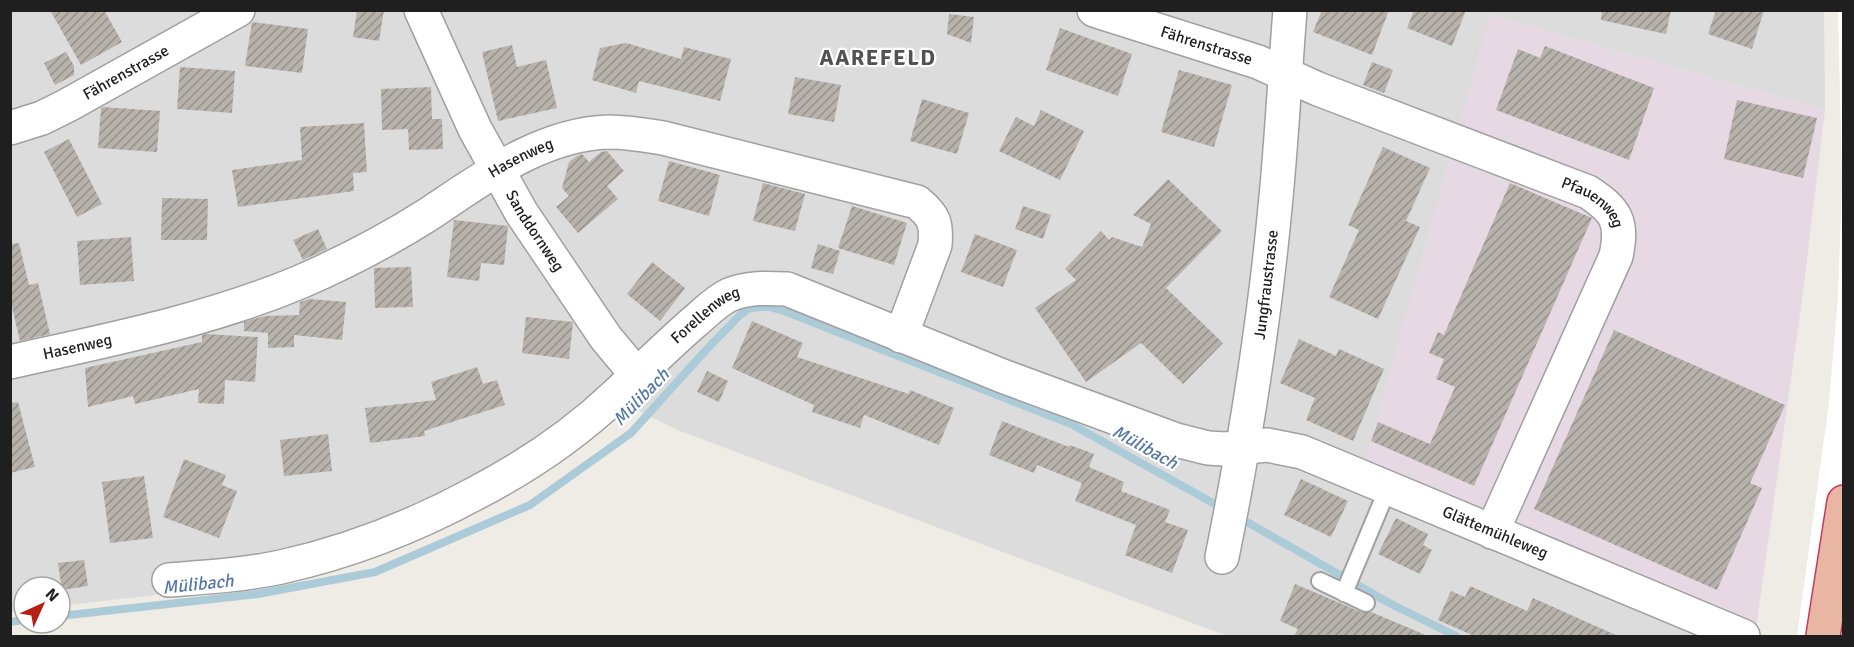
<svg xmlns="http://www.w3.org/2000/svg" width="1854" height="647" font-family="Signika,sans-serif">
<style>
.residential{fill:#dddcdc}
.industrial{fill:#e7d9e4}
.pier{fill:#fff}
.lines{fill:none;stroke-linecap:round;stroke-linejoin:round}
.stream{stroke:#abcbd8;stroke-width:8}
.building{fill:url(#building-hatch)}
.service-casing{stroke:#a0a0a0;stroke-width:20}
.minor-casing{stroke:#a0a0a0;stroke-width:36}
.trunk-casing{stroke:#c93760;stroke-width:36}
.service{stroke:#fff;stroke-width:16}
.minor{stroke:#fff;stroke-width:33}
.trunk{stroke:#e8b6a3;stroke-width:33}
.labels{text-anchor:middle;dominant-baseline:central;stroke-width:4.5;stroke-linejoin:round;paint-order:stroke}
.street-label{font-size:16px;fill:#1f1f1f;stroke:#fff}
.water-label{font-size:18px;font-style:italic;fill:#5578a5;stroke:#fff}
.district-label{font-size:22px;font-weight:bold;letter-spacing:1.5px;fill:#525252;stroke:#fff}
</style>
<defs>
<pattern id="building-hatch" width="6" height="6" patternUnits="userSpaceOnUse" patternTransform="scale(1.5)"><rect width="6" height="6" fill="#b8b2ac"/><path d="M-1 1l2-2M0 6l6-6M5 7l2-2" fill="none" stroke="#95908b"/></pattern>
</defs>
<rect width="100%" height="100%" fill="#efece6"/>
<!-- residential -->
<path class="residential" d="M10 11H1824L1825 110 1490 15 1718 636H1227L675 429 633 408 516 488 422 538 278 581 60 606V587H24V610L11 612Z"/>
<!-- industrial -->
<path class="industrial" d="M1490 15 1825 110 1803 293 1755 636 1360 478Z"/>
<!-- pier -->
<path class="pier" d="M1838 11H1843V636H1797L1829 403 1838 296 1842 182Z"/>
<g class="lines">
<!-- stream -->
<path class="stream" d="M1247 522 1391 604 1456 636
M60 616 258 594 375 572 530 505 631 433 706 350 739 316 748 309 758 307H769L784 311 1071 424 1213 503
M10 622 24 620"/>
</g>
<!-- building -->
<path class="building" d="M50 10H104L122 42 81 65Z
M357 10H384L379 41 353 37Z
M1322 10H1389L1372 55 1313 32Z
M1414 10H1466L1452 46 1407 28Z
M1602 10H1671L1666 34 1601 20Z
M1716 10H1764L1752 49 1708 34Z
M949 14 974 17 971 43 947 34Z
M252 22 308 29 302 73 245 66Z
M1060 28 1132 54 1118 96 1046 70Z
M626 43 681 59 684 47 731 59 720 101 639 81 636 93 592 80 600 48Z
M512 45 517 67 546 60 557 108 498 121 482 52Z
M1545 46 1654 88 1629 160 1496 110 1518 49 1540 58Z
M66 52 74 66V75L55 85 44 63Z
M1372 62 1393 70 1384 93 1363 85Z
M180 67 235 71 232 113 177 109Z
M1179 70 1232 85 1214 147 1161 132Z
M795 77 841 85 834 122 788 114Z
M431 87 432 119H442L443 149 409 150 408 129 382 130 381 89Z
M922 99 969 113 957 154 910 141Z
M1737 100 1817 118 1803 178 1724 159Z
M103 107 160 111 157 152 98 148 101 108Z
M1041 110 1084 131 1060 180 999 151 1016 117 1034 126Z
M364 123 367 172 353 173 354 191 238 207 232 170 302 160 300 127Z
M69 139 102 204 77 217 44 152Z
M1383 147 1430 168 1406 221 1420 227 1378 319 1329 297 1359 230 1348 225Z
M607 151 624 171 607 186 618 199 578 233 556 207 569 196 562 188 569 162 577 156 582 154 589 162 601 152Z
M669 161 720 175 709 216 658 201Z
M1168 179 1222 231 1166 288 1223 343 1183 384 1141 343 1086 382 1035 308 1076 280 1065 269 1101 231 1109 240 1112 237 1142 247 1151 224 1133 215Z
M763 183 805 194 795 231 753 221Z
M1510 183 1592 218 1474 486 1371 441 1378 422 1430 444 1455 387 1436 379 1444 359 1429 353 1438 332 1444 335Z
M162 198 208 199 207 240H161Z
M852 206 907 223 894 265 838 248Z
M1023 206 1051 215 1043 239 1015 229Z
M454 220 508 226 504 265 481 263 479 281 447 277Z
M318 229 327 249 303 260 293 240Z
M975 234 1017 250 1003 287 961 272Z
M131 237 134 281 80 285 77 241Z
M19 243 29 285 38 283 50 334 20 341 10 299V244Z
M818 244 840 251 833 274 811 268Z
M652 262 685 288 660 321 627 294Z
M411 267 413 307 375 308 374 268Z
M309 299 346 302 342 340 294 335V347L268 348V333L244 331V322L265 316 299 315 300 302Z
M526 317 573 322 569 359 522 353Z
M752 321 803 343 797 357 909 394 910 390 954 408 939 445 864 415 860 428 812 412 814 405 732 368Z
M1614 330 1785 405 1750 483 1762 488 1717 590 1534 509Z
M207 334 258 337 255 382 225 380 224 404 198 403 199 389 135 404 133 396 88 407 85 368 202 342V335Z
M1299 339 1336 356 1339 349 1384 369 1353 441 1306 420 1315 398 1280 383Z
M477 367 483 384 497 380 505 405 424 431 425 436 370 443 365 408 436 400 431 382Z
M707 371 728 381 719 402 697 392Z
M18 402 35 467 10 473V403Z
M1002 421 1069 447 1070 445 1094 454 1089 467 1124 482 1121 491 1170 510 1165 522 1188 530 1172 573 1125 555 1136 525 1075 501 1082 483 1037 465 1034 473 989 455Z
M328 434 332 471 284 476 280 440Z
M184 459 226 475 222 485 237 491 219 538 163 517Z
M144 476 153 538 110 543 102 482Z
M1301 479 1348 501 1331 537 1284 515Z
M1396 518 1428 534 1423 545 1432 550 1420 574 1378 554Z
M84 560 88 586 62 590 58 563Z
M1295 584 1361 612H1371L1428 636H1294L1298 629 1280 621Z
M1470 586 1527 611 1533 598 1618 636H1474L1438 620 1451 591 1465 597Z"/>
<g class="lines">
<defs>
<path id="service" d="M1320 581 1366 603
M1344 593 1388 488"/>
<g id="minor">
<path id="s1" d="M421 10 475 129 521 212 606 338 636 374"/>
<path id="s2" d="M1094 10 1258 62 1318 89 1588 192C1617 211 1623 222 1616 256L1492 532"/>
<path id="s3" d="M10 128 42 118 68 105 238 10"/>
<path id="s4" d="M10 362C108 340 207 321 300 282 344 263 388 240 429 214 483 178 541 134 609 132 627 132 645 135 663 138L917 202C934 216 937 223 935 245L901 336"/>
<path id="s5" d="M1222 557C1246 438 1265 318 1276 197 1282 135 1285 73 1290 10"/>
<path id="s6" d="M169 580C206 577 244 575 281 567 349 552 415 526 476 493 526 467 576 433 617 394 642 370 667 346 693 323 704 314 716 301 729 295 748 287 767 288 787 289L1005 377 1176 440 1208 448 1225 449 1267 445 1302 452 1743 636"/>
</g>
<path id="trunk" d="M1823 636 1844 502"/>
</defs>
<!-- service casing -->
<use href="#service" class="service-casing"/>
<!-- minor casing -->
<use href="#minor" class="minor-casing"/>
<!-- trunk casing -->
<use href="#trunk" class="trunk-casing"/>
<!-- service -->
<use href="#service" class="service"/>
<!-- minor -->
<use href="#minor" class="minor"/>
<!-- trunk -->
<use href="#trunk" class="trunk"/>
</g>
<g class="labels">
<!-- street labels -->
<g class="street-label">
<text stroke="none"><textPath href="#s2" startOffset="118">Fährenstrasse</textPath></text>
<text stroke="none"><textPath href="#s3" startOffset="129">Fährenstrasse</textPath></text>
<text stroke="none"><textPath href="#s4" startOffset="555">Hasenweg</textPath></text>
<text stroke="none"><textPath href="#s2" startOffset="537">Pfauenweg</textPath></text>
<text stroke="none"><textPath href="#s1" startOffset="249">Sanddornweg</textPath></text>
<text stroke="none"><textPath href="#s5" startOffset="276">Jungfraustrasse</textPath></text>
<text stroke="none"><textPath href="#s6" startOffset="614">Forellenweg</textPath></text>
<text stroke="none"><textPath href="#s4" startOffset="69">Hasenweg</textPath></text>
<text stroke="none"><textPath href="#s6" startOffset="1458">Glättemühleweg</textPath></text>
</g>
<!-- water labels -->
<g class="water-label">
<text transform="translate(641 397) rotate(-46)">Mülibach</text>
<text transform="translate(1145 447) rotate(29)">Mülibach</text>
<text transform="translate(198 584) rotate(-6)">Mülibach</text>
</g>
<!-- district labels -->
<g class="district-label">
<text x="878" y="57">AAREFELD</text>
</g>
</g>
<!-- border -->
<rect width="1854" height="647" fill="none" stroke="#1f1f1f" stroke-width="24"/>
<!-- north arrow -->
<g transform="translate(42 605) rotate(45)"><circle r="28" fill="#ffffff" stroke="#a5a5a5" stroke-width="1.5"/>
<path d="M0-4.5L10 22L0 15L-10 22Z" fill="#b91e14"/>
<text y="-9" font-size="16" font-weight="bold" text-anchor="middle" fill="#1f1f1f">N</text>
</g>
</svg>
